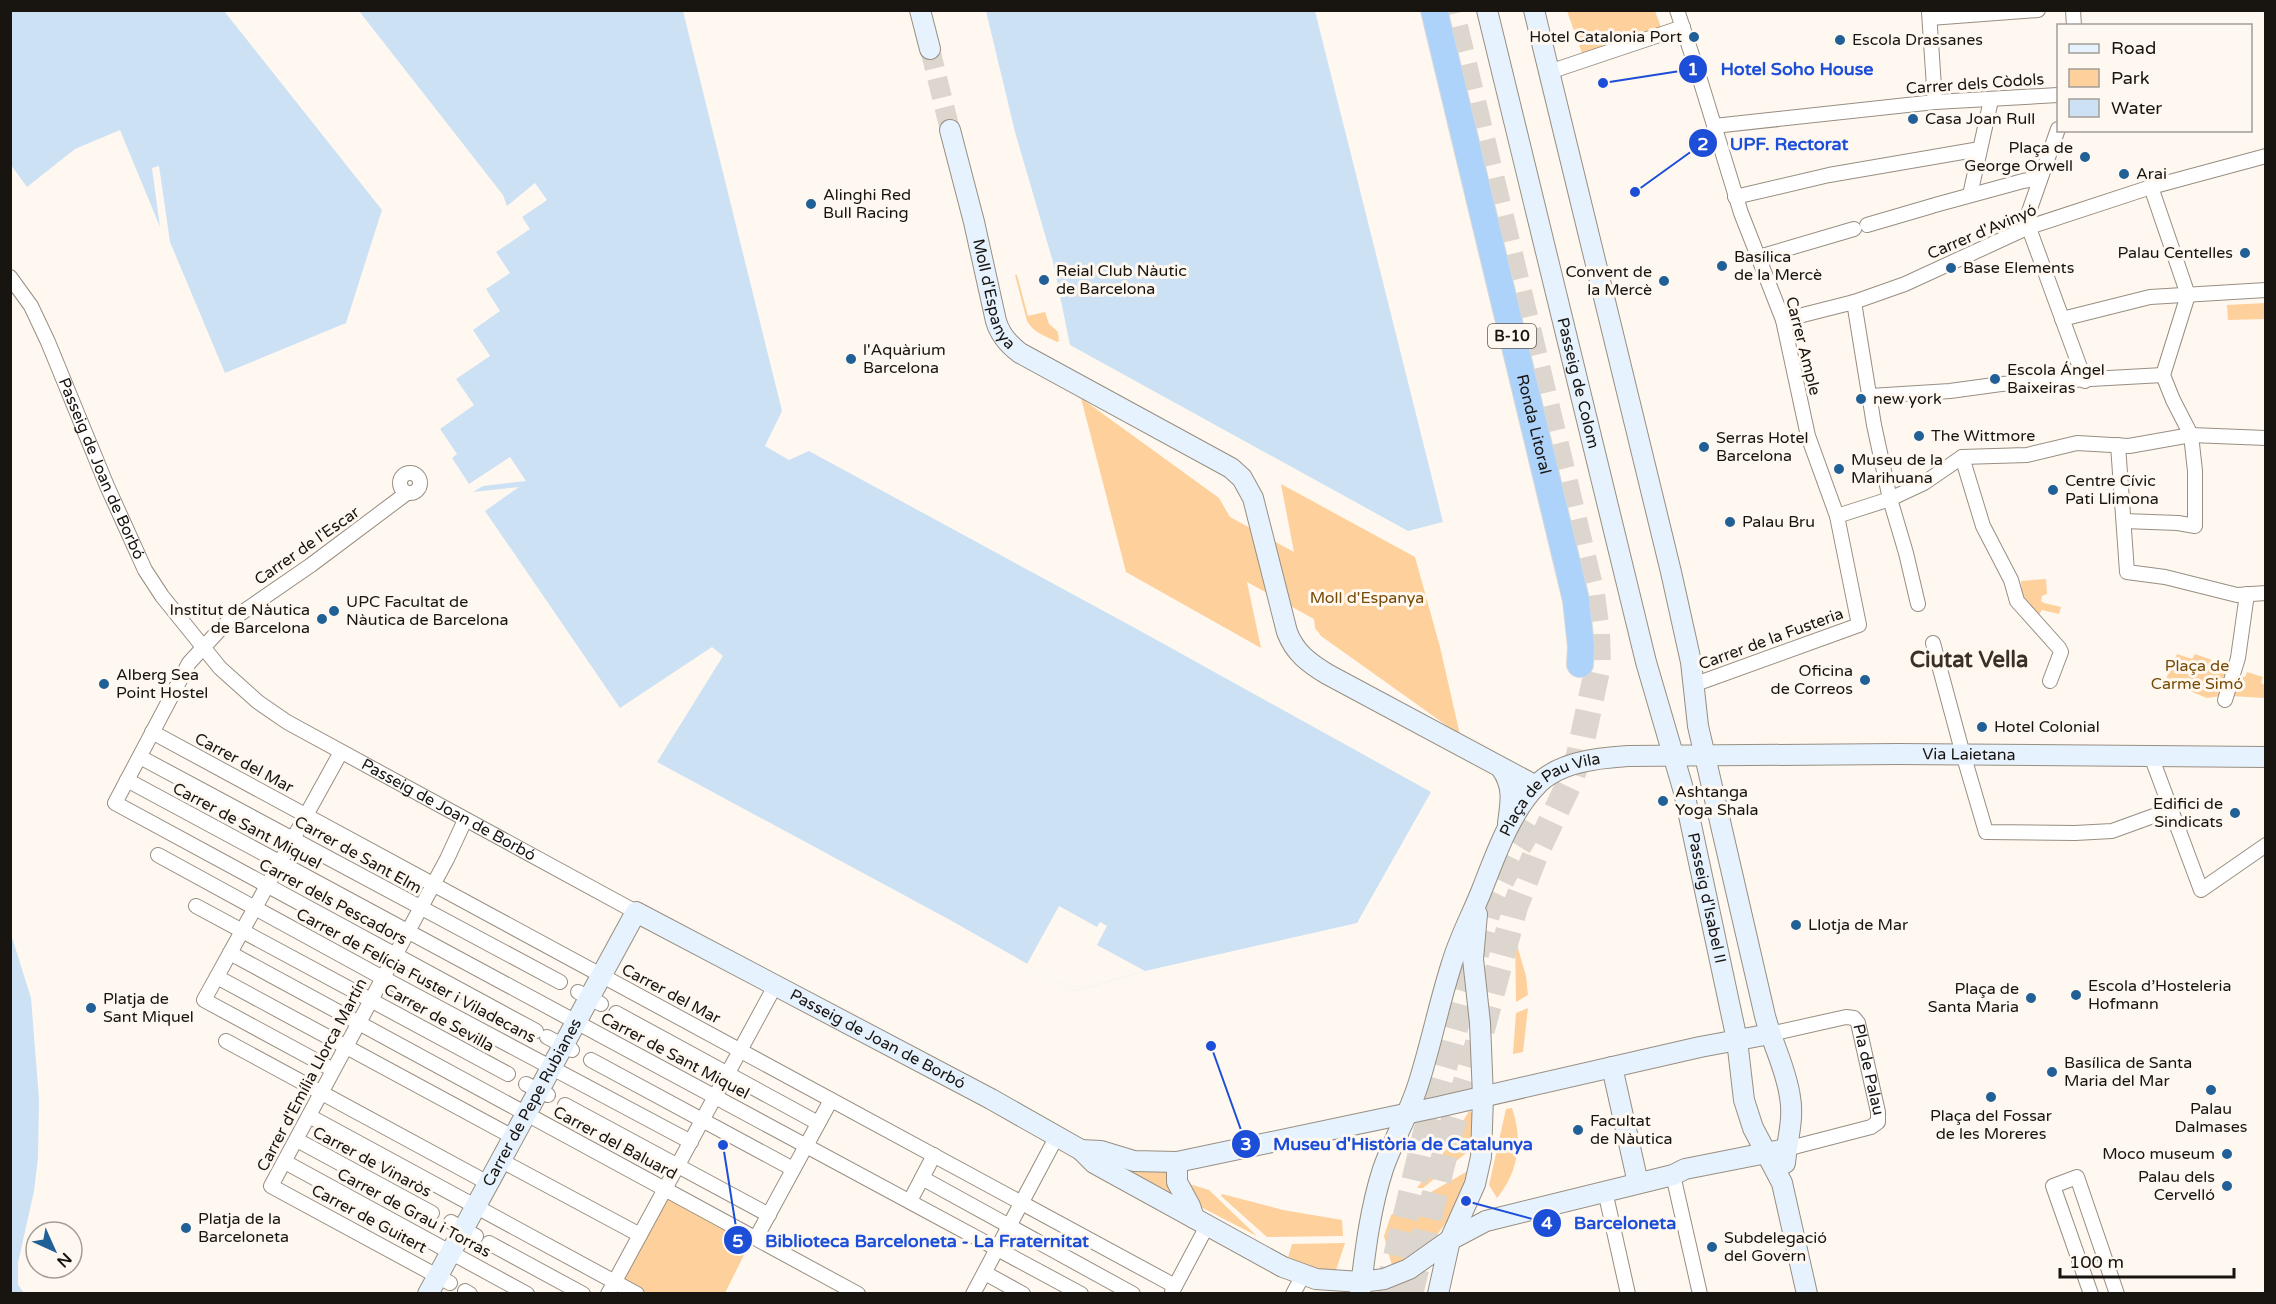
<svg xmlns="http://www.w3.org/2000/svg" width="2276" height="1304" font-family="'Varela Round',sans-serif">
<style>
.green{fill:#fdd09c}
.water{fill:#cde1f5}
.pier{fill:#fff8f0}
.lines{fill:none;stroke-linecap:round;stroke-linejoin:round}
.secondary-tunnel{stroke:#dcd6ce;stroke-width:20;stroke-dasharray:20 10;stroke-linecap:butt}
.highway-tunnel{stroke:#dcd6ce;stroke-width:26;stroke-dasharray:26 13;stroke-linecap:butt}
.street-casing{stroke:#988e82;stroke-width:16}
.secondary-casing{stroke:#988e82;stroke-width:22}
.highway-casing{stroke:#dad9d9;stroke-width:28}
.street{stroke:#fff;stroke-width:14}
.secondary{stroke:#e6f2fe;stroke-width:20}
.highway{stroke:#add3fa;stroke-width:26}
.poi-dot{fill:#216096;stroke:#fff8f0;stroke-width:2}
.labels{text-anchor:middle;dominant-baseline:central;stroke-width:6;stroke-linejoin:round;paint-order:stroke}
.shield{fill:#fff8f0;stroke:#5d5853;stroke-width:1.5}
.shield-label{font-size:15px;font-weight:bold;fill:#181410}
.poi-label{font-size:16px;fill:#181410;stroke:#fff8f0;text-anchor:start}
.street-label{font-size:16px;fill:#181410;stroke:#fff8f0}
.park-label{font-size:16px;fill:#754a06;stroke:#fff8f0}
.district-label{font-size:22px;font-weight:bold;fill:#393127;stroke:#fff8f0}
.leader{fill:none;stroke:#1d4ed8;stroke-width:2}
.callout-dot{fill:#1d4ed8;stroke:#fff8f0;stroke-width:2}
.mark-label{font-size:18px;text-anchor:middle;font-weight:bold;fill:#fff}
.callout-label{font-size:18px;text-anchor:middle;font-weight:bold;fill:#1d4ed8;stroke:#fff8f0;stroke-width:6;stroke-linejoin:round;paint-order:stroke}
</style>
<rect width="100%" height="100%" fill="#fff8f0"/>
<!-- green -->
<path class="green" d="M1567 11H1655L1662 30 1583 56Z
M1015 275H1017L1028 316 1045 312 1049 324 1058 332 1059 341 1057 342C1045 336 1033 332 1027 321Z
M2265 303V319L2228 320 2227 305Z
M1081 398 1219 498 1230 517 1294 552 1281 484 1415 557 1440 647 1460 735 1321 636 1315 628 1314 619 1247 582 1261 648 1126 572Z
M2046 579 2047 594 2042 596 2041 601 2044 603 2061 607 2059 614 2042 610 2038 616 2022 599 2021 581Z
M2177 654 2192 659 2195 654 2212 660 2211 665 2218 668 2221 663 2232 668 2221 696 2207 698 2165 681Z
M2247 672 2263 677 2261 683 2265 685V698L2231 696 2235 675 2245 677Z
M1515 938 1526 976 1528 995 1516 1002Z
M1528 1008 1523 1052 1513 1054 1516 1013Z
M1512 1108C1523 1140 1519 1171 1497 1198L1489 1185 1506 1109Z
M1469 1111 1475 1115 1476 1145 1423 1188H1417L1447 1148Z
M1473 1168C1453 1214 1441 1245 1392 1266L1384 1236 1391 1215Z
M1127 1169 1168 1170 1184 1203 1127 1170Z
M1183 1182 1209 1190 1257 1236 1193 1203Z
M1222 1194 1283 1210 1342 1220 1343 1236 1267 1237 1221 1196Z
M668 1198 751 1241 725 1293H646L623 1281Z
M1345 1243 1335 1273 1307 1268 1287 1261 1292 1244Z"/>
<!-- water -->
<path class="water" d="M11 10 224 11 382 210 346 323 225 373 170 242 159 166 152 168 160 227 120 130 75 149 27 187 11 165Z
M359 11H683L782 411 765 446 789 460 809 451 1135 628 1431 792 1357 923 1145 971 1075 991 950 920 657 762 723 656 712 647 620 708 485 511 519 487 473 492 483 486 526 481 510 457 469 484 452 458 457 454 440 429 474 405 456 379 490 356 473 330 500 311 486 289 510 273 496 252 530 229 522 217 547 200 535 183 507 206 503 195Z
M986 11H1315L1443 522 1408 531 1070 345 1053 262 1015 132Z
M11 934 31 998 39 1099 38 1158 34 1191 18 1263V1285L25 1294 10 1293Z"/>
<!-- pier -->
<path class="pier" d="M1059 906 1097 927 1100 922 1107 926 1097 945 1145 971 1075 991 1027 964Z"/>
<g class="lines">
<!-- secondary-tunnel -->
<path class="secondary-tunnel" d="M930 49 950 130"/>
<!-- highway-tunnel -->
<path class="highway-tunnel" d="M1387 1294 1427 1128 1490 904 1518 847 1539 813
M1410 1294 1450 1133 1480 1037 1515 907 1536 853 1570 782 1579 755 1598 666 1597 632 1592 594 1451 10"/>
<defs>
<g id="street">
<path d="M1677 10 1698 73 1741 213 1783 320 1808 436 1837 516 1859 625 1693 685"/>
<path d="M2073 10 2074 26"/>
<path d="M1929 12 1935 102"/>
<path d="M1930 18 2038 10"/>
<path d="M1549 72 1683 27"/>
<path d="M1714 126 1935 102 2058 95"/>
<path d="M2058 129 2026 220 2085 381"/>
<path d="M2151 187 2188 295"/>
<path d="M1970 195 1991 100"/>
<path d="M1735 197 1829 175 1980 149"/>
<path d="M1935 205 2023 181 2040 178"/>
<path d="M1867 225 1932 206"/>
<path d="M1759 257 1854 229"/>
<path id="s1" d="M10 277 31 306 48 342 107 486 145 570 162 596 220 668 258 702 287 722 636 912"/>
<path d="M1854 302 1874 425 1890 499 1906 553 1918 604"/>
<path d="M2062 319 2150 297 2266 290"/>
<path d="M1783 320 1854 302 1905 284 2029 227 2151 187 2266 156"/>
<path d="M1870 396 1950 391 2001 384 2163 375"/>
<path d="M2118 445 2127 572 2165 577 2237 595 2266 593"/>
<path d="M1962 457 1983 526 2011 580 2017 601 2059 648 2061 652 2050 681"/>
<circle cx="410" cy="483" r="10"/>
<path d="M407 493 311 565 224 625 189 663 115 803 536 1031"/>
<path d="M1837 516 1890 499 1924 483 1962 457 2027 455 2077 443 2129 446 2191 435 2266 438"/>
<path d="M2124 521 2178 523 2195 526V471L2191 435 2173 400 2163 375 2188 295"/>
<path d="M1933 643 1961 747 1986 832 2075 833 2112 831 2170 810"/>
<path d="M2225 700 2238 658 2247 594"/>
<path d="M152 732 1175 1286"/>
<path d="M2151 756 2201 890 2266 845"/>
<path d="M140 757 560 982"/>
<path d="M127 780 1081 1294"/>
<path d="M158 855 383 978 691 1142"/>
<path d="M196 906 508 1074"/>
<path d="M230 953 858 1294"/>
<path d="M217 977 513 1137"/>
<path d="M578 992 601 1004"/>
<path d="M616 1013 818 1123"/>
<path id="s2" d="M1770 1034 1846 1017 1854 1018 1858 1023 1878 1112V1122L1871 1127 1786 1149"/>
<path d="M547 1037 572 1050"/>
<path d="M226 1041 488 1183"/>
<path d="M591 1060 793 1169"/>
<path d="M326 1066 204 1000 341 752"/>
<path d="M526 1084 548 1095"/>
<path d="M565 1105 769 1215"/>
<path d="M309 1116 637 1294"/>
<path d="M297 1140 432 1213"/>
<path d="M500 1160 640 1235"/>
<path d="M285 1162 527 1294"/>
<path d="M1673 1175 1700 1294"/>
<path d="M922 1178 1133 1294"/>
<path d="M1605 1191 1628 1294"/>
<path d="M910 1201 934 1155"/>
<path d="M451 1222 476 1236"/>
<path d="M756 1238 831 1100"/>
<path d="M489 1243 583 1294"/>
<path d="M985 1273 1023 1294"/>
<path d="M450 1283 271 1186 447 859 465 820"/>
<path d="M465 1291 470 1294"/>
<path d="M1172 1292 1207 1226"/>
<path d="M608 1294 775 986"/>
<path d="M973 1294 1057 1136"/>
<path d="M1293 1294 1303 1275"/>
<path d="M2091 1294 2053 1186 2077 1177 2117 1294"/>
</g>
<g id="secondary">
<path d="M920 10 930 49"/>
<path id="s3" d="M1487 10 1646 662 1684 792 1737 1040 1744 1100 1753 1128 1782 1183 1807 1294"/>
<path d="M1534 10 1671 572 1691 662 1698 726 1765 1016C1772 1043 1786 1068 1790 1097 1794 1119 1787 1141 1785 1163"/>
<path id="s4" d="M950 130 974 222 996 321C1000 335 1008 344 1020 353L1231 468 1242 478 1253 498 1287 632C1295 653 1309 663 1327 674L1536 786"/>
<path d="M1501 768C1514 786 1511 802 1508 823"/>
<path d="M1612 1067 1638 1183"/>
<path d="M1081 1150 1101 1151 1134 1161 1177 1162 1438 1107 1700 1047 1770 1034"/>
<path d="M1177 1162V1182L1190 1206 1194 1218"/>
<path id="s5" d="M428 1294 636 912 991 1099 1081 1150 1094 1163 1283 1267 1316 1279 1361 1282 1384 1279 1409 1269 1450 1240 1486 1221 1673 1175 1685 1169 1786 1149"/>
<path id="s6" d="M1360 1294C1365 1252 1370 1209 1383 1169 1393 1140 1409 1114 1418 1085 1431 1045 1439 1003 1452 963 1460 936 1473 913 1483 887 1496 854 1510 814 1535 787 1557 762 1597 758 1628 756L1898 754 2266 757"/>
<path d="M1438 1294 1450 1240 1475 1184 1481 1157 1483 1097 1480 1023 1473 959 1477 914"/>
</g>
<g id="highway">
<path id="s7" d="M1434 10 1576 600 1581 647 1580 664"/>
</g>
</defs>
<!-- street casing -->
<use href="#street" class="street-casing"/>
<!-- secondary casing -->
<use href="#secondary" class="secondary-casing"/>
<!-- highway casing -->
<use href="#highway" class="highway-casing"/>
<!-- street -->
<use href="#street" class="street"/>
<!-- secondary -->
<use href="#secondary" class="secondary"/>
<!-- highway -->
<use href="#highway" class="highway"/>
</g>
<!-- markers -->
<g class="poi-dot">
<circle cx="1694" cy="37" r="6"/>
<circle cx="1840" cy="40" r="6"/>
<circle cx="1913" cy="119" r="6"/>
<circle cx="2085" cy="157" r="6"/>
<circle cx="2124" cy="174" r="6"/>
<circle cx="811" cy="204" r="6"/>
<circle cx="2245" cy="253" r="6"/>
<circle cx="1722" cy="266" r="6"/>
<circle cx="1951" cy="268" r="6"/>
<circle cx="1044" cy="280" r="6"/>
<circle cx="1664" cy="281" r="6"/>
<circle cx="851" cy="359" r="6"/>
<circle cx="1995" cy="379" r="6"/>
<circle cx="1861" cy="399" r="6"/>
<circle cx="1919" cy="436" r="6"/>
<circle cx="1704" cy="447" r="6"/>
<circle cx="1839" cy="469" r="6"/>
<circle cx="2053" cy="490" r="6"/>
<circle cx="1730" cy="522" r="6"/>
<circle cx="334" cy="611" r="6"/>
<circle cx="322" cy="619" r="6"/>
<circle cx="1865" cy="680" r="6"/>
<circle cx="104" cy="684" r="6"/>
<circle cx="1982" cy="727" r="6"/>
<circle cx="1663" cy="801" r="6"/>
<circle cx="2235" cy="813" r="6"/>
<circle cx="1796" cy="925" r="6"/>
<circle cx="2076" cy="995" r="6"/>
<circle cx="2031" cy="998" r="6"/>
<circle cx="91" cy="1008" r="6"/>
<circle cx="2052" cy="1072" r="6"/>
<circle cx="2211" cy="1090" r="6"/>
<circle cx="1991" cy="1097" r="6"/>
<circle cx="1578" cy="1130" r="6"/>
<circle cx="2227" cy="1154" r="6"/>
<circle cx="2227" cy="1186" r="6"/>
<circle cx="186" cy="1228" r="6"/>
<circle cx="1712" cy="1247" r="6"/>
</g>
<g class="labels">
<!-- shield labels -->
<rect class="shield" x="1488" y="324" width="48" height="24" rx="4.5"/>
<g class="shield-label">
<text x="1512" y="336">B-10</text>
</g>
<!-- poi labels -->
<g class="poi-label">
<text x="1682" y="37" text-anchor="end">Hotel Catalonia Port</text>
<text x="1852" y="40">Escola Drassanes</text>
<text x="1925" y="119">Casa Joan Rull</text>
<text x="2073" y="148" text-anchor="end">Plaça de<tspan x="2073" dy="18">George Orwell</tspan></text>
<text x="2136" y="174">Arai</text>
<text x="823" y="195">Alinghi Red<tspan x="823" dy="18">Bull Racing</tspan></text>
<text x="2233" y="253" text-anchor="end">Palau Centelles</text>
<text x="1734" y="257">Basílica<tspan x="1734" dy="18">de la Mercè</tspan></text>
<text x="1963" y="268">Base Elements</text>
<text x="1056" y="271">Reial Club Nàutic<tspan x="1056" dy="18">de Barcelona</tspan></text>
<text x="1652" y="272" text-anchor="end">Convent de<tspan x="1652" dy="18">la Mercè</tspan></text>
<text x="863" y="350">l'Aquàrium<tspan x="863" dy="18">Barcelona</tspan></text>
<text x="2007" y="370">Escola Ángel<tspan x="2007" dy="18">Baixeiras</tspan></text>
<text x="1873" y="399">new york</text>
<text x="1931" y="436">The Wittmore</text>
<text x="1716" y="438">Serras Hotel<tspan x="1716" dy="18">Barcelona</tspan></text>
<text x="1851" y="460">Museu de la<tspan x="1851" dy="18">Marihuana</tspan></text>
<text x="2065" y="481">Centre Cívic<tspan x="2065" dy="18">Pati Llimona</tspan></text>
<text x="1742" y="522">Palau Bru</text>
<text x="346" y="602">UPC Facultat de<tspan x="346" dy="18">Nàutica de Barcelona</tspan></text>
<text x="310" y="610" text-anchor="end">Institut de Nàutica<tspan x="310" dy="18">de Barcelona</tspan></text>
<text x="1853" y="671" text-anchor="end">Oficina<tspan x="1853" dy="18">de Correos</tspan></text>
<text x="116" y="675">Alberg Sea<tspan x="116" dy="18">Point Hostel</tspan></text>
<text x="1994" y="727">Hotel Colonial</text>
<text x="1675" y="792">Ashtanga<tspan x="1675" dy="18">Yoga Shala</tspan></text>
<text x="2223" y="804" text-anchor="end">Edifici de<tspan x="2223" dy="18">Sindicats</tspan></text>
<text x="1808" y="925">Llotja de Mar</text>
<text x="2088" y="986">Escola d’Hosteleria<tspan x="2088" dy="18">Hofmann</tspan></text>
<text x="2019" y="989" text-anchor="end">Plaça de<tspan x="2019" dy="18">Santa Maria</tspan></text>
<text x="103" y="999">Platja de<tspan x="103" dy="18">Sant Miquel</tspan></text>
<text x="2064" y="1063">Basílica de Santa<tspan x="2064" dy="18">Maria del Mar</tspan></text>
<text x="2211" y="1109" text-anchor="middle">Palau<tspan x="2211" dy="18">Dalmases</tspan></text>
<text x="1991" y="1116" text-anchor="middle">Plaça del Fossar<tspan x="1991" dy="18">de les Moreres</tspan></text>
<text x="1590" y="1121">Facultat<tspan x="1590" dy="18">de Nàutica</tspan></text>
<text x="2215" y="1154" text-anchor="end">Moco museum</text>
<text x="2215" y="1177" text-anchor="end">Palau dels<tspan x="2215" dy="18">Cervelló</tspan></text>
<text x="198" y="1219">Platja de la<tspan x="198" dy="18">Barceloneta</tspan></text>
<text x="1724" y="1238">Subdelegació<tspan x="1724" dy="18">del Govern</tspan></text>
</g>
<!-- street labels -->
<g class="street-label">
<text transform="translate(1975 84) rotate(-4)">Carrer dels Còdols</text>
<text transform="translate(1982 232) rotate(-23)">Carrer d'Avinyó</text>
<text stroke="none"><textPath href="#s4" startOffset="170">Moll d'Espanya</textPath></text>
<text transform="translate(1803 346) rotate(76)">Carrer Ample</text>
<text stroke="none"><textPath href="#s3" startOffset="384">Passeig de Colom</textPath></text>
<text stroke="none"><textPath href="#s7" startOffset="426">Ronda Litoral</textPath></text>
<text stroke="none"><textPath href="#s1" startOffset="213">Passeig de Joan de Borbó</textPath></text>
<text transform="translate(307 546) rotate(-35)">Carrer de l'Escar</text>
<text transform="translate(1771 639) rotate(-20)">Carrer de la Fusteria</text>
<text stroke="none"><textPath href="#s6" startOffset="982">Via Laietana</textPath></text>
<text transform="translate(244 763) rotate(28)">Carrer del Mar</text>
<text stroke="none"><textPath href="#s6" startOffset="548">Plaça de Pau Vila</textPath></text>
<text stroke="none"><textPath href="#s1" startOffset="717">Passeig de Joan de Borbó</textPath></text>
<text transform="translate(247 826) rotate(28)">Carrer de Sant Miquel</text>
<text transform="translate(358 855) rotate(29)">Carrer de Sant Elm</text>
<text stroke="none"><textPath href="#s3" startOffset="915">Passeig d'Isabel II</textPath></text>
<text transform="translate(333 902) rotate(28)">Carrer dels Pescadors</text>
<text transform="translate(416 976) rotate(28)">Carrer de Felícia Fuster i Viladecans</text>
<text transform="translate(671 994) rotate(28)">Carrer del Mar</text>
<text transform="translate(439 1018) rotate(29)">Carrer de Sevilla</text>
<text stroke="none"><textPath href="#s5" startOffset="708">Passeig de Joan de Borbó</textPath></text>
<text transform="translate(675 1056) rotate(28)">Carrer de Sant Miquel</text>
<text stroke="none"><textPath href="#s2" startOffset="140">Pla de Palau</textPath></text>
<text transform="translate(312 1075) rotate(-62)">Carrer d'Emília Llorca Martín</text>
<text stroke="none"><textPath href="#s5" startOffset="218">Carrer de Pepe Rubianes</textPath></text>
<text transform="translate(615 1143) rotate(28)">Carrer del Baluard</text>
<text transform="translate(372 1162) rotate(28)">Carrer de Vinaròs</text>
<text transform="translate(414 1213) rotate(28)">Carrer de Grau i Torras</text>
<text transform="translate(369 1219) rotate(28)">Carrer de Guitert</text>
</g>
<!-- park labels -->
<g class="park-label">
<text x="1367" y="598">Moll d'Espanya</text>
<text x="2197" y="666">Plaça de<tspan x="2197" dy="18">Carme Simó</tspan></text>
</g>
<!-- district labels -->
<g class="district-label">
<text x="1969" y="660">Ciutat Vella</text>
</g>
</g>
<!-- callouts -->
<path class="leader" d="M1603 83L1693 69M1635 192L1703 143M1211 1046L1246 1144M1466 1201L1547 1223M723 1145L738 1240"/>
<g class="callout-dot">
<circle cx="1603" cy="83" r="6"/>
<circle cx="1635" cy="192" r="6"/>
<circle cx="1211" cy="1046" r="6"/>
<circle cx="1466" cy="1201" r="6"/>
<circle cx="723" cy="1145" r="6"/>
<circle cx="1693" cy="69" r="15"/>
<circle cx="1703" cy="143" r="15"/>
<circle cx="1246" cy="1144" r="15"/>
<circle cx="1547" cy="1223" r="15"/>
<circle cx="738" cy="1240" r="15"/>
</g>
<g class="mark-label">
<text x="1693" y="75">1</text>
<text x="1703" y="150">2</text>
<text x="1246" y="1150">3</text>
<text x="1547" y="1229">4</text>
<text x="738" y="1247">5</text>
</g>
<g class="callout-label">
<text x="1797" y="75">Hotel Soho House</text>
<text x="1789" y="150">UPF. Rectorat</text>
<text x="1403" y="1150">Museu d'Història de Catalunya</text>
<text x="1625" y="1229">Barceloneta</text>
<text x="927" y="1247">Biblioteca Barceloneta - La Fraternitat</text>
</g>
<!-- border -->
<rect width="2276" height="1304" fill="none" stroke="#181410" stroke-width="24"/>
<!-- legend -->
<rect x="2057" y="24" width="195" height="108" fill="#fff8f0" stroke="#a39d96" stroke-width="1.5"/>
<rect x="2069" y="44" width="30" height="9" fill="#e6f2fe" stroke="#a39d96" stroke-width="1.5"/>
<text x="2111" y="54" font-size="18" fill="#181410">Road</text>
<rect x="2069" y="69" width="30" height="18" fill="#fdd09c" stroke="#a39d96" stroke-width="1.5"/>
<text x="2111" y="84" font-size="18" fill="#181410">Park</text>
<rect x="2069" y="99" width="30" height="18" fill="#cde1f5" stroke="#a39d96" stroke-width="1.5"/>
<text x="2111" y="114" font-size="18" fill="#181410">Water</text>
<!-- north arrow -->
<g transform="translate(54 1250) rotate(135)"><circle r="28" fill="#fff8f0" stroke="#a39d96" stroke-width="1.5"/>
<path d="M0-4.5L10 22L0 15L-10 22Z" fill="#216096"/>
<text y="-9" font-size="16" font-weight="bold" text-anchor="middle" fill="#181410">N</text>
</g>
<!-- scale -->
<path d="M2060 1268v9h174v-9" fill="none" stroke="#181410" stroke-width="3"/>
<text x="2069" y="1268" font-size="18" fill="#181410" stroke="#fff8f0" stroke-width="4.5" paint-order="stroke">100 m</text>
</svg>
